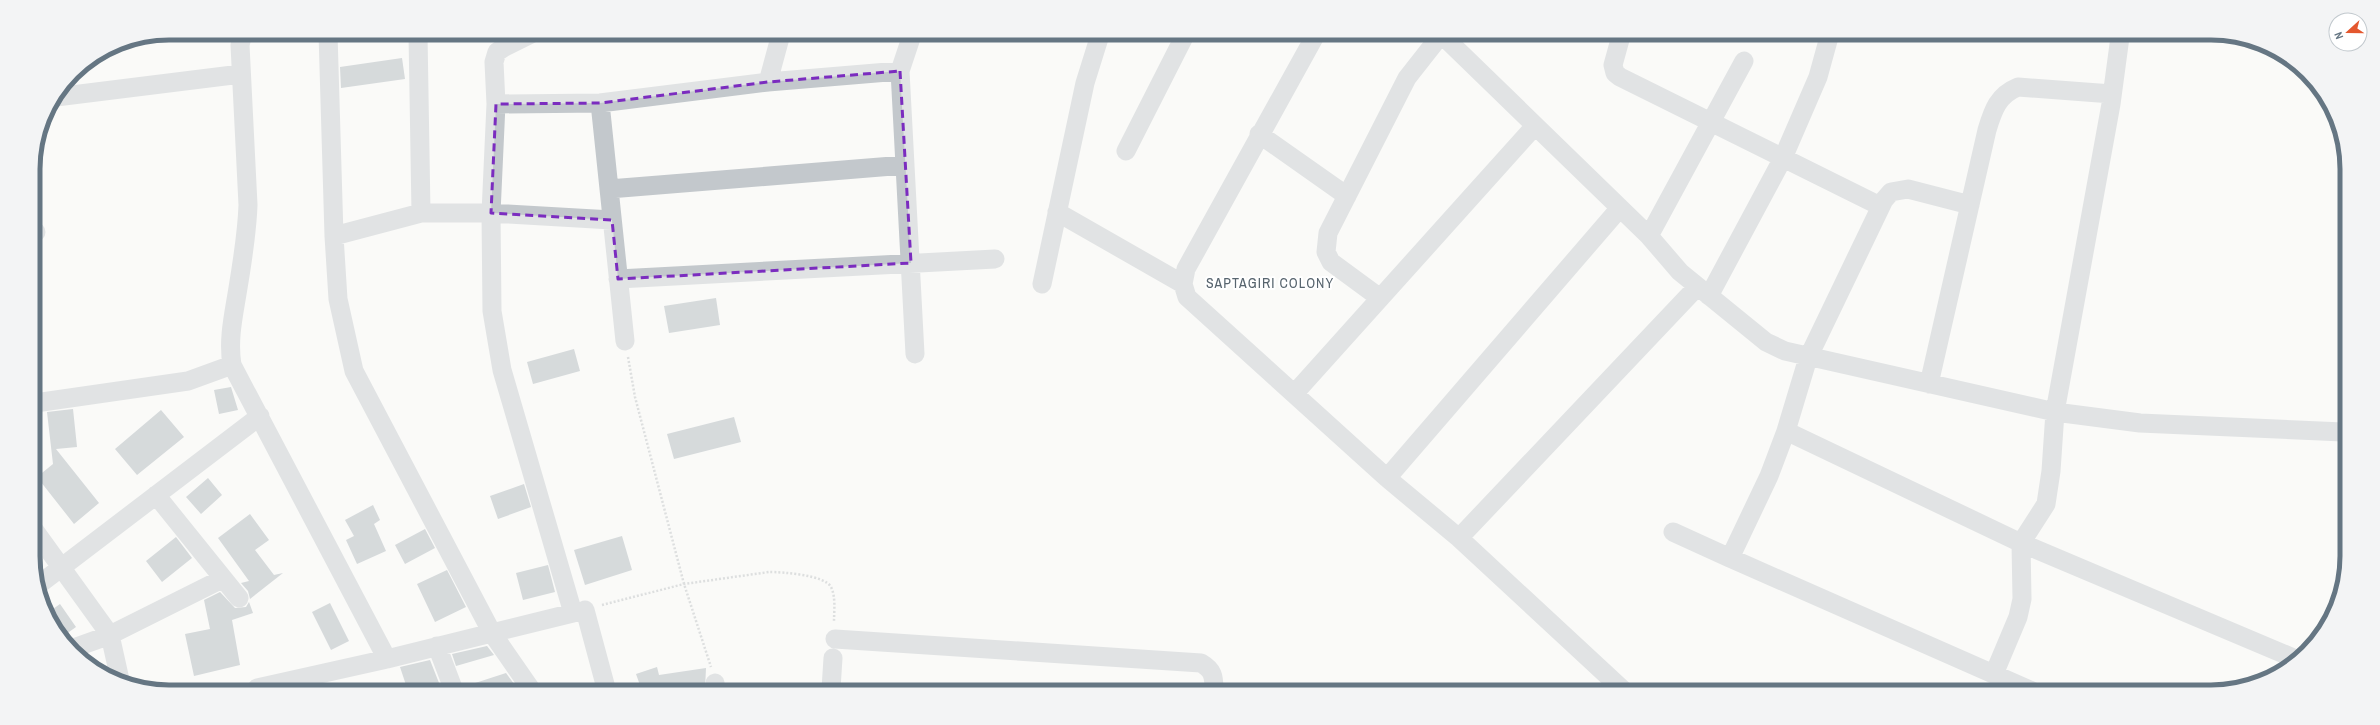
<svg xmlns="http://www.w3.org/2000/svg" width="2380" height="725" font-family="'Archivo Narrow',sans-serif">
<style>
.building{fill:#aab3b9}
.lines{fill:none;stroke-linecap:round;stroke-linejoin:round}
.path{stroke:#bbbfc2;stroke-width:2.5;stroke-dasharray:2 2;stroke-linecap:butt}
.minor{stroke:#c3c8cc;stroke-width:19}
.marked{fill:none;stroke:#7b2cbf;stroke-width:3;stroke-dasharray:8 5;stroke-linejoin:round}
.labels{text-anchor:middle;dominant-baseline:central;stroke-width:4;stroke-linejoin:round;paint-order:stroke}
.neighbourhood-label{font-size:14px;letter-spacing:1px;fill:#57646e;stroke:#fff}
.rim{fill:none;stroke:#657683;stroke-width:5}
</style>
<rect width="100%" height="100%" fill="#fafaf8"/>
<!-- building -->
<path class="building" d="M402 58 405 79 341 88 340 67Z
M716 298 720 325 669 333 664 306Z
M574 349 580 371 533 384 527 362Z
M231 387 238 410 219 414 214 390Z
M73 409 77 447 56 449 99 503 74 524 37 477 53 464 47 412Z
M161 410 184 437 137 475 115 449Z
M734 417 741 442 674 459 667 434Z
M208 478 222 495 201 514 186 497Z
M524 484 531 507 498 519 490 496Z
M373 505 380 520 374 524 386 551 357 564 346 540 354 536 345 520Z
M250 514 269 540 255 550 274 575 283 573 250 599 248 591 241 583 249 581 218 538Z
M425 529 435 548 405 564 395 545Z
M622 536 632 570 585 585 574 550Z
M176 537 192 558 162 582 146 561Z
M548 565 555 592 523 600 516 573Z
M447 570 466 607 435 622 417 584Z
M220 592 235 608 246 607 249 602 253 613 232 620 240 665 194 676 185 634 210 629 204 600Z
M330 603 349 641 331 650 312 612Z
M60 604 76 627 62 637 46 614Z
M487 646 494 655 456 666 452 654Z
M430 660 441 688H407L400 667Z
M657 667 659 675 706 668 705 689 641 688 636 674Z
M506 673 517 688H469V685Z"/>
<g class="lines">
<!-- path -->
<path class="path" d="M628 357 635 397 684 584 711 667
M602 605 684 584 769 572C782 572 825 575 831 587 836 597 834 611 834 622"/>
<!-- minor -->
<path class="minor" d="M243 33 240 45 248 205C247 235 242 264 237 294 233 318 228 341 232 365L387 659
M328 33 334 236 338 299 354 371 492 633 530 688
M418 34 421 213
M912 35 900 71 915 354
M1315 36 1186 269 1183 284 1187 297 1387 478 1459 538 1623 690
M1443 36 1649 236 1680 272 1766 342 1785 351 2055 412 2140 423 2343 432
M1621 36 1613 65 1615 73 1620 77 1880 206
M768 82 781 34
M56 97 241 74
M600 103 625 341
M496 104 600 103 768 82 900 71
M1259 134 1347 196
M1126 151 1185 35
M609 189 905 165
M1970 205 1908 189 1891 192 1884 200 1808 358 1786 431 2021 543 2298 660
M1057 212 1183 284
M34 230 36 232
M334 236 421 213H491L612 220
M1649 236 1744 61
M618 279 995 259
M1042 284 1085 83 1100 35
M1709 296 1783 158 1818 77 1829 37
M1380 298 1331 262 1326 252 1328 233 1407 78 1440 36
M1929 384 1987 130C1993 110 1998 95 2018 87L2112 94
M1294 394 1534 127
M35 403 188 381 232 365
M1786 431 1769 476 1730 558 2032 691
M1387 478 1619 209
M156 495 239 598
M35 531 110 635 120 680
M1673 532 1730 558
M1459 538 1697 287
M37 586 260 416
M585 610 606 688
M835 639 1201 663C1213 670 1214 676 1214 690
M437 646 453 688
M71 649 110 635 222 579
M1994 674 2018 617 2022 599 2021 543 2046 504 2051 471 2055 412 2111 104 2120 37
M715 683 716 689
M257 688 387 659 573 613 502 370 492 311 491 213 496 104 494 62 497 52 503 48 531 34
M831 689 833 658"/>
</g>
<!-- marked area -->
<path d="M0 0H2380V725H0ZM900 71 911 263 618 279 612 220 491 213 496 104 600 103 768 82Z" fill="#fafaf8" fill-opacity=".55" fill-rule="evenodd"/>
<path class="marked" d="M900 71 911 263 618 279 612 220 491 213 496 104 600 103 768 82Z"/>
<g class="labels">
<!-- neighbourhood labels -->
<g class="neighbourhood-label">
<text x="1270" y="283">SAPTAGIRI COLONY</text>
</g>
</g>
<!-- crop -->
<path d="M0 0H2380V725H0ZM169 40H2211A129 129 0 0 1 2340 169V556A129 129 0 0 1 2211 685H169A129 129 0 0 1 40 556V169A129 129 0 0 1 169 40Z" fill="#f3f4f5" fill-rule="evenodd"/>
<path class="rim" d="M169 40H2211A129 129 0 0 1 2340 169V556A129 129 0 0 1 2211 685H169A129 129 0 0 1 40 556V169A129 129 0 0 1 169 40Z"/>
<!-- north arrow -->
<g transform="translate(2348 32) rotate(249)"><circle r="19" fill="#ffffff" stroke="#c1c8cd"/>
<path d="M0-3L7 15L0 10L-7 15Z" fill="#e4572e"/>
<text y="-6" font-size="11" font-weight="bold" text-anchor="middle" fill="#657683">N</text>
</g>
</svg>
